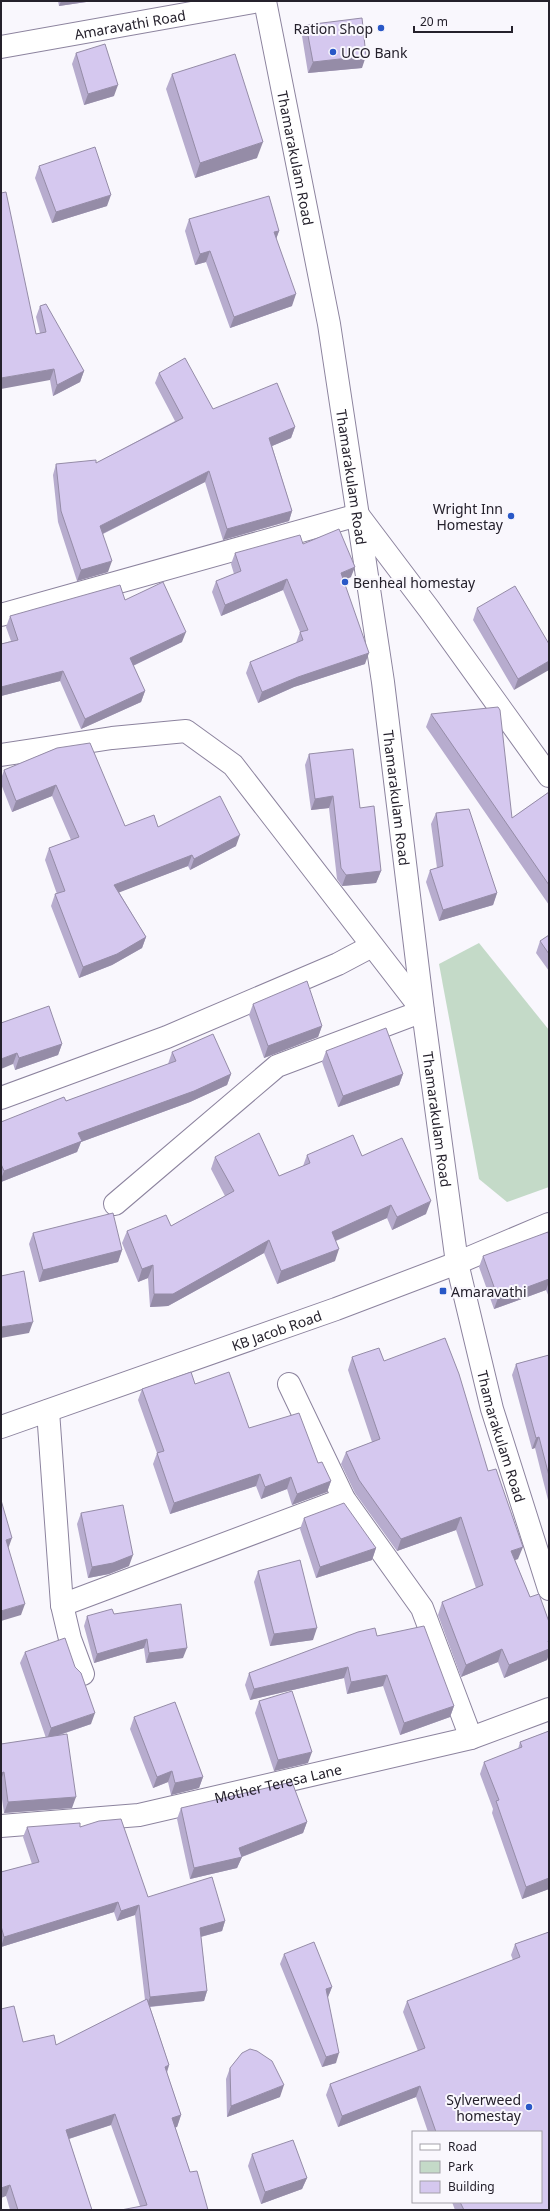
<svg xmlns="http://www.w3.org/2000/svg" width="550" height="2211" font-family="'Noto Sans',sans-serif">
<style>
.green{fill:#c4dac8}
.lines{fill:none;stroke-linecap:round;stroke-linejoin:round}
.street-casing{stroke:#8c839e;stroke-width:24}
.secondary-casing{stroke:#8c839e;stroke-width:24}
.street{stroke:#fff;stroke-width:22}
.secondary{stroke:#fff;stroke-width:22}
.wall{fill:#b7acce}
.shaded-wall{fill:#958ca7}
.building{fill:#d5c8ef;stroke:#958ca7}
.poi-dot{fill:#2958c7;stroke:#f9f7fd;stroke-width:1.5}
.labels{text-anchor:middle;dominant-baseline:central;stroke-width:4;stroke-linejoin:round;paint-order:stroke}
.street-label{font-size:14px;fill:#25212c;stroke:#f9f7fd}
.poi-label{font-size:14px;fill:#25212c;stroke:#f9f7fd;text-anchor:end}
</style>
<rect width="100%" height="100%" fill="#f9f7fd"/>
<!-- green -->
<path class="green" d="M479 943 549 1030V1187L507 1202 479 1179 439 964Z"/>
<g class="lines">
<defs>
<g id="street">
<path d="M1 615 358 515 429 609 549 776"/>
<path d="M1 755 112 738 186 731 233 765 423 1011 277 1066 115 1204"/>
<path d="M1 1098 167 1037 338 964 372 946"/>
<path d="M289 1384 344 1499 422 1608 471 1738"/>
<path d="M48 1411 62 1605 70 1639 83 1674"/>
<path d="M62 1605 344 1499"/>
<path id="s1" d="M1 1826 139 1815 471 1738 549 1709"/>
</g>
<g id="secondary">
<path id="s2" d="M265 1 329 324 383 682 423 1011 457 1263 492 1409 549 1589"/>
<path id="s3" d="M1 47 259 1"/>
<path id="s4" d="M1 1427 336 1309 457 1263 549 1224"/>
</g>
</defs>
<!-- street casing -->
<use href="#street" class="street-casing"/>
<!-- secondary casing -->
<use href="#secondary" class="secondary-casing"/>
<!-- street -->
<use href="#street" class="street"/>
<!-- secondary -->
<use href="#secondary" class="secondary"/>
</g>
<!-- wall -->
<path class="wall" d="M58 1H93L59 6Z
M306 25 362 68 308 73 302 36Z
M76 53 114 96 84 105 72 64Z
M172 74 257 158 195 178 166 89Z
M39 166 107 206 52 223 35 178Z
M189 219 279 231 276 239 292 306 230 328 206 262 195 265 185 231Z
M40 306 84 371 80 382 53 396 50 380 36 334 40 333 36 317Z
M159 373 213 409 295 427 291 438 272 446 292 511 289 521 223 540 205 482 103 534 108 572 77 581 58 522 53 475 56 464 96 463 175 421 155 383Z
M303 544 351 577 343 581 365 664 294 687 258 703 246 673 250 662 296 643 300 632 283 590 221 616 212 592 216 581 234 574 231 564 235 553Z
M125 600 182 642 133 666 145 691 141 702 81 729 60 681 1 696V644L11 641 6 627 10 616Z
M477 608 549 644 514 690 473 620Z
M431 714 512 818 549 792V905L426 727Z
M57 748 125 826 158 827 236 846 190 870 188 866 119 892 146 937 142 948 112 965 79 978 51 906 55 894H57L45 860 49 848 71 840 52 796 12 812 1 784V779L4 770Z
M309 754 360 808 381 871 376 883 342 886 337 879 329 808 311 810 305 765Z
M436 813 497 893 493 905 439 921 426 882 430 870 437 868 431 824Z
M549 935V971L536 953 540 941Z
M253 1004 322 1026 318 1037 264 1058 249 1015Z
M1 1023 62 1044 58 1055 15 1070Z
M326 1051 403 1074 399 1085 338 1107 322 1062Z
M172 1052 231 1074 227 1085 190 1102 81 1142 77 1152 1 1182V1122L66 1101 168 1064Z
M307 1155 362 1156 426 1214 392 1230 387 1218 336 1241 335 1261 277 1284 264 1253 168 1306 150 1307 148 1278 138 1282 122 1243 127 1231 171 1226 225 1196 211 1169 215 1157 279 1176 303 1166Z
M33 1233 122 1250 118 1262 39 1282 29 1244Z
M549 1236V1297L546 1290 494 1309 479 1267 483 1256Z
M549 1355V1504L535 1448 532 1449 512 1375 516 1364Z
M352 1357 384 1361 488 1471 518 1559 515 1560 530 1597 549 1622V1654L547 1660 504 1678 498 1662 461 1677 438 1615 442 1602 476 1588 456 1530 397 1551 355 1493 341 1464 346 1452 372 1442 348 1370Z
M195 1384 249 1428 318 1463 331 1481 327 1492 292 1505 287 1489 261 1499 256 1486 170 1514 153 1464 157 1453 138 1400 142 1389Z
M81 1513 129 1566 109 1574 88 1578 77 1524Z
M304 1518 376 1548 372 1560 316 1578 300 1529Z
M258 1571 313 1640 270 1646 254 1582Z
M114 1614 183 1658 146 1663 144 1648 94 1663 84 1626 87 1616Z
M377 1636 454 1706 450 1717 400 1735 383 1686 347 1694 344 1678 250 1700 245 1685 249 1673Z
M25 1652 91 1724 57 1736 72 1808 4 1813 1 1792V1744L46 1738 20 1663Z
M259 1701 308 1763 274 1771 255 1713Z
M134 1717 203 1777 199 1788 171 1795 168 1782 153 1788 130 1729Z
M549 1731V1889L522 1899 492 1813 493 1809 480 1774 484 1762 518 1749 520 1742Z
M181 1808 307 1822 303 1833 242 1857 237 1868 190 1879 177 1819Z
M27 1827H80L148 1897 225 1921 222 1931 201 1937 207 1991 204 2001 150 2007 169 2065 167 2073 181 2115 177 2127H175L190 2172 208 2210 140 2206 111 2125 69 2139 92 2210H10L6 2196 23 2042 56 2045 145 2000 135 1915 117 1921 114 1912 1 1947V1872L32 1864 23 1837Z
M549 1932V2210H455L452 2202H541V2132H428L416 2097 338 2127 326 2095 330 2084 418 2051 403 2012 407 2001 513 1960 511 1955 515 1944Z
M284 1954 332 1987 328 1997H327L336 2063 322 2067 280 1964Z
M230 2068 280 2097 227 2117 226 2079Z
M252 2154 307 2178 302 2189 261 2204 248 2166Z"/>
<!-- shaded-wall -->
<path class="shaded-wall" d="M61 1H93L59 6Z
M366 56 362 68 308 73 313 62Z
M118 85 114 96 84 105 88 94Z
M263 142 257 158 195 178 200 163Z
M111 195 107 206 52 223 56 212Z
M279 231 275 242 274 232Z
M210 251 206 262 195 265 200 254Z
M296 294 292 306 230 328 234 317Z
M54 369 50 380 1 389V378Z
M84 371 80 382 53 396 57 385Z
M295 427 291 438 265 449 269 438Z
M209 471 205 482 96 537 100 526Z
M292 511 289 521 223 540 227 529Z
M112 561 108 572 77 581 81 570Z
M355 567 351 577 337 583 341 573Z
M287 579 283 590 221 616 225 605Z
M186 632 182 642 126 669 130 658Z
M369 653 365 664 294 687 258 703 262 692 298 677Z
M549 661V670L514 690 518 679Z
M63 671 60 681 1 696V687Z
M145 691 141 702 81 729 85 719Z
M56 785 52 796 12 812 16 801Z
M333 796 329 808 311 810 315 799Z
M240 835 236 846 190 870 194 859Z
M192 855 188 866 110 896 114 885Z
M381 871 376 883 342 886 346 875Z
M497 893 493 905 439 921 443 910Z
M146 937 142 948 112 965 79 978 83 967Z
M322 1026 318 1037 264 1058 268 1046Z
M62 1044 58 1055 15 1070 19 1058Z
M17 1053 13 1064 1 1069V1059Z
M231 1074 227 1085 190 1102 81 1142 77 1152 1 1182V1179L4 1171 78 1133Z
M403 1074 399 1085 338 1107 343 1096Z
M431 1201 426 1214 392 1230 397 1217Z
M391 1205 387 1218 328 1244 332 1232Z
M269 1240 264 1253 168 1306 150 1307 154 1294Z
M339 1249 335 1261 277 1284 281 1271Z
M122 1250 118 1262 39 1282 43 1270Z
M153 1265 148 1278 138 1282 142 1269Z
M549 1279V1282L546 1290 494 1309 498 1298Z
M33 1322 29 1333 1 1338V1327Z
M539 1437 535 1448 532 1449 536 1438Z
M260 1474 256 1486 170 1514 174 1503Z
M291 1477 287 1489 261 1499 265 1487Z
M331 1481 327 1492 292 1505 297 1494Z
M461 1517 456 1530 397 1551 401 1539Z
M12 1538 8 1549 6 1540Z
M523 1547 518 1559 506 1563 511 1551Z
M376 1548 372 1560 316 1578 320 1567Z
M133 1555 129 1566 109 1574 88 1578 92 1567Z
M25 1604 21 1615 1 1621V1611Z
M317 1628 313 1640 270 1646 274 1634Z
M147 1639 144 1648 94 1663 97 1654Z
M548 1641H549V1654L547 1660 504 1678 509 1665Z
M187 1648 183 1658 146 1663 149 1653Z
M502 1649 498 1662 461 1677 466 1665Z
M348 1667 344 1678 250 1700 254 1689Z
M387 1675 383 1686 347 1694 351 1682Z
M454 1706 450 1717 400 1735 404 1723Z
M95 1713 91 1724 47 1739 51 1728Z
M312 1752 308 1763 274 1771 278 1760Z
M172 1771 168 1782 153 1788 157 1777Z
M4 1772 1 1780V1773Z
M203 1777 199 1788 171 1795 175 1783Z
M76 1797 72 1808 4 1813 8 1802Z
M307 1822 303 1833 241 1857H242L237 1868 190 1879 194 1868 239 1848Z
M549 1878V1889L522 1899 526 1887Z
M118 1902 114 1912 1 1947 4 1937Z
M139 1905 135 1915 117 1921 121 1911Z
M225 1921 222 1931 196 1938 200 1928Z
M332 1987 328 1997 322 1999 326 1989Z
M207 1991 204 2001 146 2007 150 1997Z
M339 2053 336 2063 322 2067 326 2057Z
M169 2065 165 2077V2067Z
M284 2085 280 2097 227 2117 231 2106Z
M420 2086 416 2097 338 2127 342 2116Z
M115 2114 111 2125 62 2141 66 2130Z
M181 2115 177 2127 168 2130 172 2118Z
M307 2178 302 2189 261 2204 265 2192Z
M10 2185 6 2196 1 2198V2188Z"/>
<!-- building -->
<path class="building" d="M362 18 366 56 313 62 306 25Z
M105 44 118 85 88 94 76 53Z
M235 54 263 142 200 163 172 74Z
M95 147 111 195 56 212 39 166Z
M6 192 36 334 46 332 40 306 46 304 84 371 57 385 54 369 1 378V193Z
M269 196 279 231 274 232 296 294 234 317 210 251 200 254 189 219Z
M185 358 213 409 277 383 295 427 269 438 292 511 227 529 209 471 100 526 112 561 81 570 61 511 56 464 96 460V463L183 418 159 373Z
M339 529 355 567 341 573 369 653 298 677 262 692 250 662 303 640 300 632 308 630 287 579 225 605 216 581 241 571 235 553 300 535 303 544Z
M163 582 186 632 130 658 145 691 85 719 63 671 1 687V644L18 640 10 616 120 585 125 600Z
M515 586 549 644V661L518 679 477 608Z
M498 707 500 710 512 818 549 792V885L431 714Z
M90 743 125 826 154 815 158 827 220 796 240 835 194 859 192 855 114 885 146 937 117 954 83 967 55 894 65 891 49 848 79 837 56 785 16 801 4 770 57 748Z
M353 749 360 808 374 806 381 871 346 875 341 868 333 796 315 799 309 754Z
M469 809 497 893 443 910 430 870 443 866 436 813Z
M549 935V954L540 941Z
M307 981 322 1026 268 1046 253 1004Z
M49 1006 62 1044 19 1058 17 1053 1 1059V1023Z
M386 1028 403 1074 343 1096 326 1051Z
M213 1034 231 1074 194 1091 78 1133 82 1141 4 1171 1 1164V1122L64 1097 66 1101 176 1061 172 1052Z
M259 1133 279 1176 310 1163 307 1155 353 1135 362 1156 402 1138 431 1201 397 1217 391 1205 332 1232 339 1249 281 1271 269 1240 173 1294H154L153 1265 142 1269 127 1231 166 1215 171 1226 234 1191 215 1157Z
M113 1213 122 1250 43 1270 33 1233Z
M548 1232 549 1236V1279L498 1298 483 1256Z
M24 1271 33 1322 1 1327V1276Z
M445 1338 459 1374 488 1471 496 1469 523 1547 511 1551 530 1597 539 1594 549 1622V1641H548L549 1643V1649L509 1665 502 1649 466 1665 442 1602 483 1585 461 1517 401 1539 359 1480 346 1452 380 1439 352 1357 379 1348 384 1361Z
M549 1355V1476L539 1437 536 1438 516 1364Z
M191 1372 195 1384 229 1372 249 1428 299 1413 318 1463 322 1462 331 1481 297 1494 291 1477 265 1487 260 1474 174 1503 157 1453 164 1451 142 1389Z
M1 1500 12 1538 6 1540 25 1604 1 1611Z
M344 1503 376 1548 320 1567 304 1518Z
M123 1505 133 1555 113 1563 92 1567 81 1513Z
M300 1560 317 1628 274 1634 258 1571Z
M181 1604 187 1648 149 1653 147 1639 97 1654 87 1616 112 1609 114 1614Z
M424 1626 454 1706 404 1723 387 1675 351 1682 348 1667 254 1689 249 1673 358 1632 375 1628 377 1636Z
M65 1638 75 1667 81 1673 95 1713 51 1728 25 1652Z
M292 1691 312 1752 278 1760 259 1701Z
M175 1702 203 1777 175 1783 172 1771 157 1777 134 1717Z
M549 1731V1878L526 1887 496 1801 499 1800 484 1762 522 1747 520 1742Z
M67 1734 76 1797 8 1802 4 1772 1 1773V1744Z
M292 1782 307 1822 239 1848 242 1857 194 1868 181 1808Z
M121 1819 148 1897 212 1877 225 1921 200 1928 207 1991 150 1997 139 1905 121 1911 118 1902 4 1937 1 1926V1872L39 1862 27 1827 80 1823V1827L99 1821Z
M549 1932V2210H464L460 2202H541V2132H436L420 2086 342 2116 330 2084 425 2048 407 2001 520 1957 515 1944Z
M314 1942 332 1987 326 1989 339 2053 326 2057 284 1954Z
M147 1999 169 2065 165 2067 181 2115 172 2118 190 2172 197 2171 208 2210H121L147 2205 115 2114 66 2130 92 2210H18L10 2185 1 2188V2009L14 2006 23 2042 54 2035 56 2045Z
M250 2049 257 2051 272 2061 284 2085 231 2106 230 2068 242 2053Z
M293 2140 307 2178 265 2192 252 2154Z"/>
<!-- markers -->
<g class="poi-dot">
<circle cx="381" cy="28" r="4"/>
<circle cx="333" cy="52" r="4"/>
<circle cx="511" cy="516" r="4"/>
<circle cx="345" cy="582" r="4"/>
<rect x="439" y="1287" width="8" height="8" rx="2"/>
<circle cx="529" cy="2107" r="4"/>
</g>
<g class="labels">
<!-- street labels -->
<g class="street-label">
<text stroke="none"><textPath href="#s3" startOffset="131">Amaravathi Road</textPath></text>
<text stroke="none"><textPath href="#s2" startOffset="160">Thamarakulam Road</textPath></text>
<text stroke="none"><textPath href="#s2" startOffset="484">Thamarakulam Road</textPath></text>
<text stroke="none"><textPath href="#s2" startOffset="808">Thamarakulam Road</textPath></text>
<text stroke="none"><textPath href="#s2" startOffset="1132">Thamarakulam Road</textPath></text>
<text stroke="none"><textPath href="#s4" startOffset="292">KB Jacob Road</textPath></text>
<text stroke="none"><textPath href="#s2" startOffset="1456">Thamarakulam Road</textPath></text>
<text stroke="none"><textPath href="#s1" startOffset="281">Mother Teresa Lane</textPath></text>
</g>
<!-- poi labels -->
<g class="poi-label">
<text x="373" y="28">Ration Shop</text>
<text x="341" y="52" text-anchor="start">UCO Bank</text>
<text x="503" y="508">Wright Inn<tspan x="503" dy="16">Homestay</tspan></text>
<text x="353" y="582" text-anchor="start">Benheal homestay</text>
<text x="451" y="1291" text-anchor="start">Amaravathi</text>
<text x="521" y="2099">Sylverweed<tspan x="521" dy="16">homestay</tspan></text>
</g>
</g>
<!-- border -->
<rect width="550" height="2211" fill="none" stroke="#25212c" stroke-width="4"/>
<!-- legend -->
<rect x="412" y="2131" width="130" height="72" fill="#f9f7fd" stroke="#a4a1a9"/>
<rect x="420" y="2144" width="20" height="6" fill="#ffffff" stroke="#a4a1a9"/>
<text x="448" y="2151" font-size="12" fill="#25212c">Road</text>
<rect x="420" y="2161" width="20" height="12" fill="#c4dac8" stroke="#a4a1a9"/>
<text x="448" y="2171" font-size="12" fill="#25212c">Park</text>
<rect x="420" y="2181" width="20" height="12" fill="#d5c8ef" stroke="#a4a1a9"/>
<text x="448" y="2191" font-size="12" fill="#25212c">Building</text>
<!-- scale -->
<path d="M414 26v6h98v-6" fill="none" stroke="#25212c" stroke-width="2"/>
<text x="420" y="26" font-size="12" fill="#25212c" stroke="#f9f7fd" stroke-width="3" paint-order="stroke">20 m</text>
</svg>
